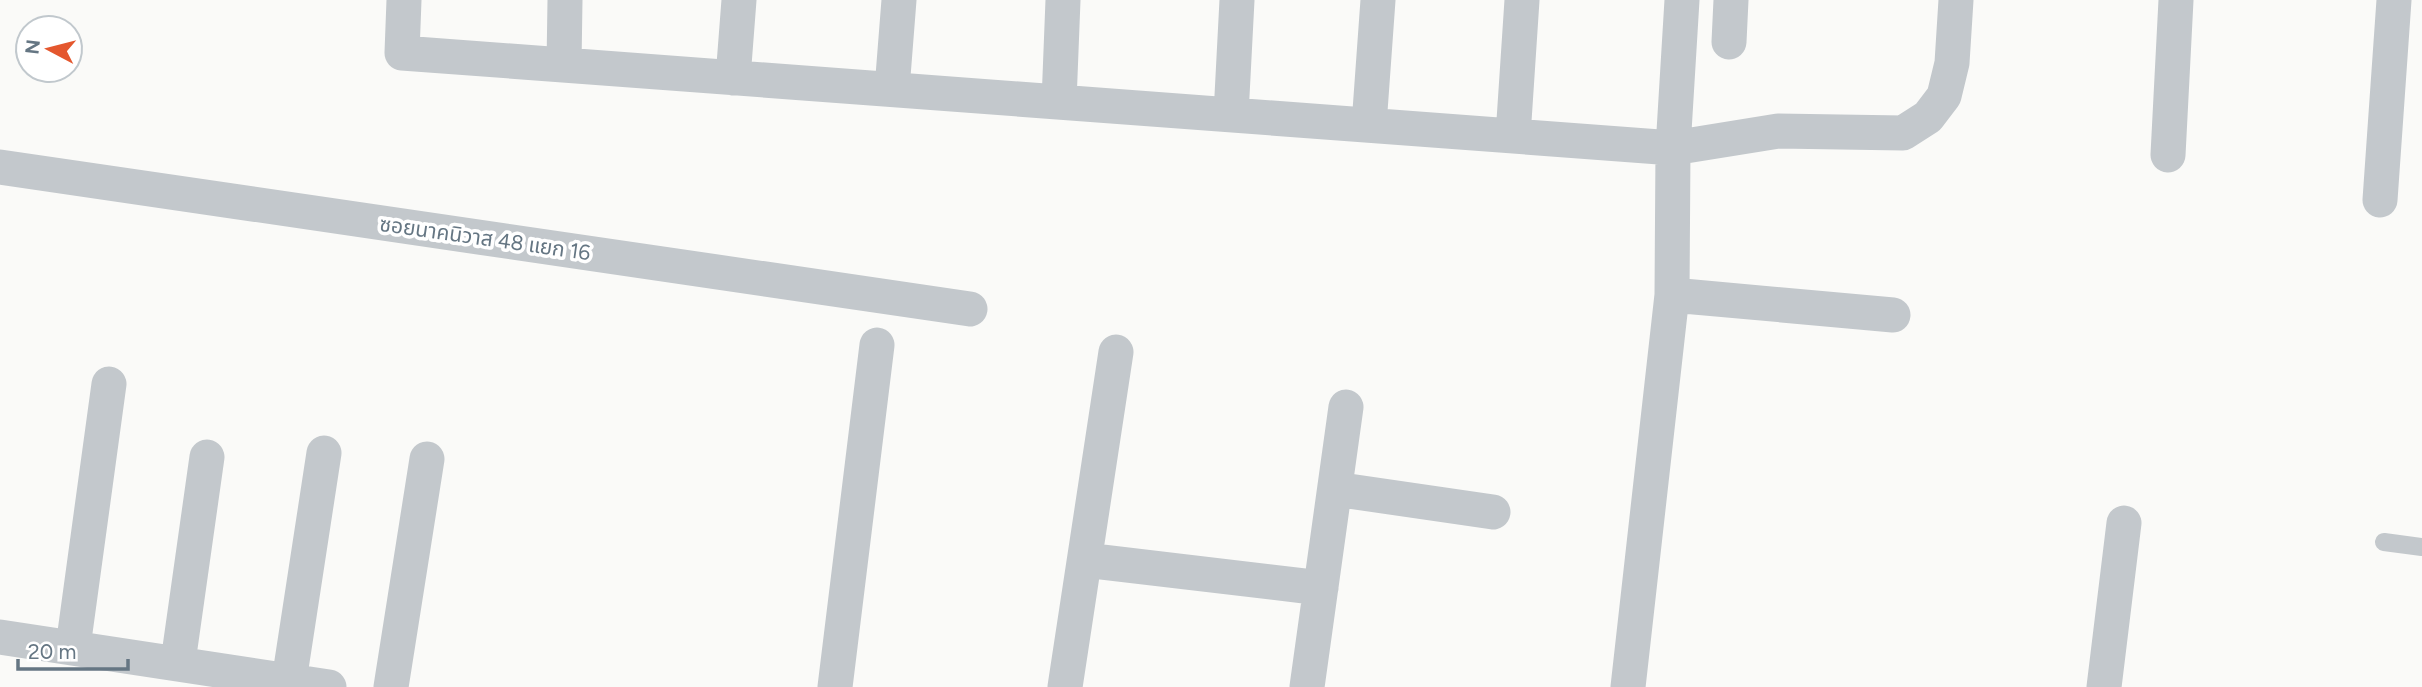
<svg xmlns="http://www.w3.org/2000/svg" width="2422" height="687" font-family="Figtree,'Noto Sans Thai',sans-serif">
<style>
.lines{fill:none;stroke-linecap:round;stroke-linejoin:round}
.lane{stroke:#c3c8cc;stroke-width:18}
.street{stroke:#c3c8cc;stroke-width:35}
.labels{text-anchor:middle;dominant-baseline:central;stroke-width:7;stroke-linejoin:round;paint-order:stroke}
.street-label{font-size:21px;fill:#657683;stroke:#fff}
</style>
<rect width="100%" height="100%" fill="#fafaf8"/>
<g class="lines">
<!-- lane -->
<path class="lane" d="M2384 542 2422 547"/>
<!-- street -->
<path class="street" d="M404 0 402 53 1673 148 1778 131 1903 133 1928 117 1944 96 1952 63 1956 0
M1729 42 1731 0
M564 65 565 0
M733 78 739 0
M892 89 899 0
M1059 102 1063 0
M1231 115 1237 0
M1369 125 1378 0
M1513 136 1522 0
M2168 155 2176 0
M0 167 970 309
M2380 200 2394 0
M1672 295 1893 315
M1335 489 1493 512
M1085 560 1321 588
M0 637 329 687
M73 647 109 384
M178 662 207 457
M289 681 324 453
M391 687 427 459
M835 687 877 345
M1065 687 1116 352
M1307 687 1346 407
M1628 687 1672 295 1673 148 1682 0
M2104 687 2124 523"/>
</g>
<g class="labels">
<!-- street labels -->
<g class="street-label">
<text transform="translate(485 238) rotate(8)">ซอยนาคนิวาส 48 แยก 16</text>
</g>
</g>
<!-- north arrow -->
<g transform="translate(49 49) rotate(277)"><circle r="33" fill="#ffffff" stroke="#c1c8cd" stroke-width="2"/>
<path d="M0-5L12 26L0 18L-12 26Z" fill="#e4572e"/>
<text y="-10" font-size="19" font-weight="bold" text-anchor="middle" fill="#657683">N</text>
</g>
<!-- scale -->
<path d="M18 659v10h110v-10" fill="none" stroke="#657683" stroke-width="3.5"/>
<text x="28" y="659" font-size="21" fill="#657683" stroke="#ffffff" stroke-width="5" paint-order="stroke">20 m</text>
</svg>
